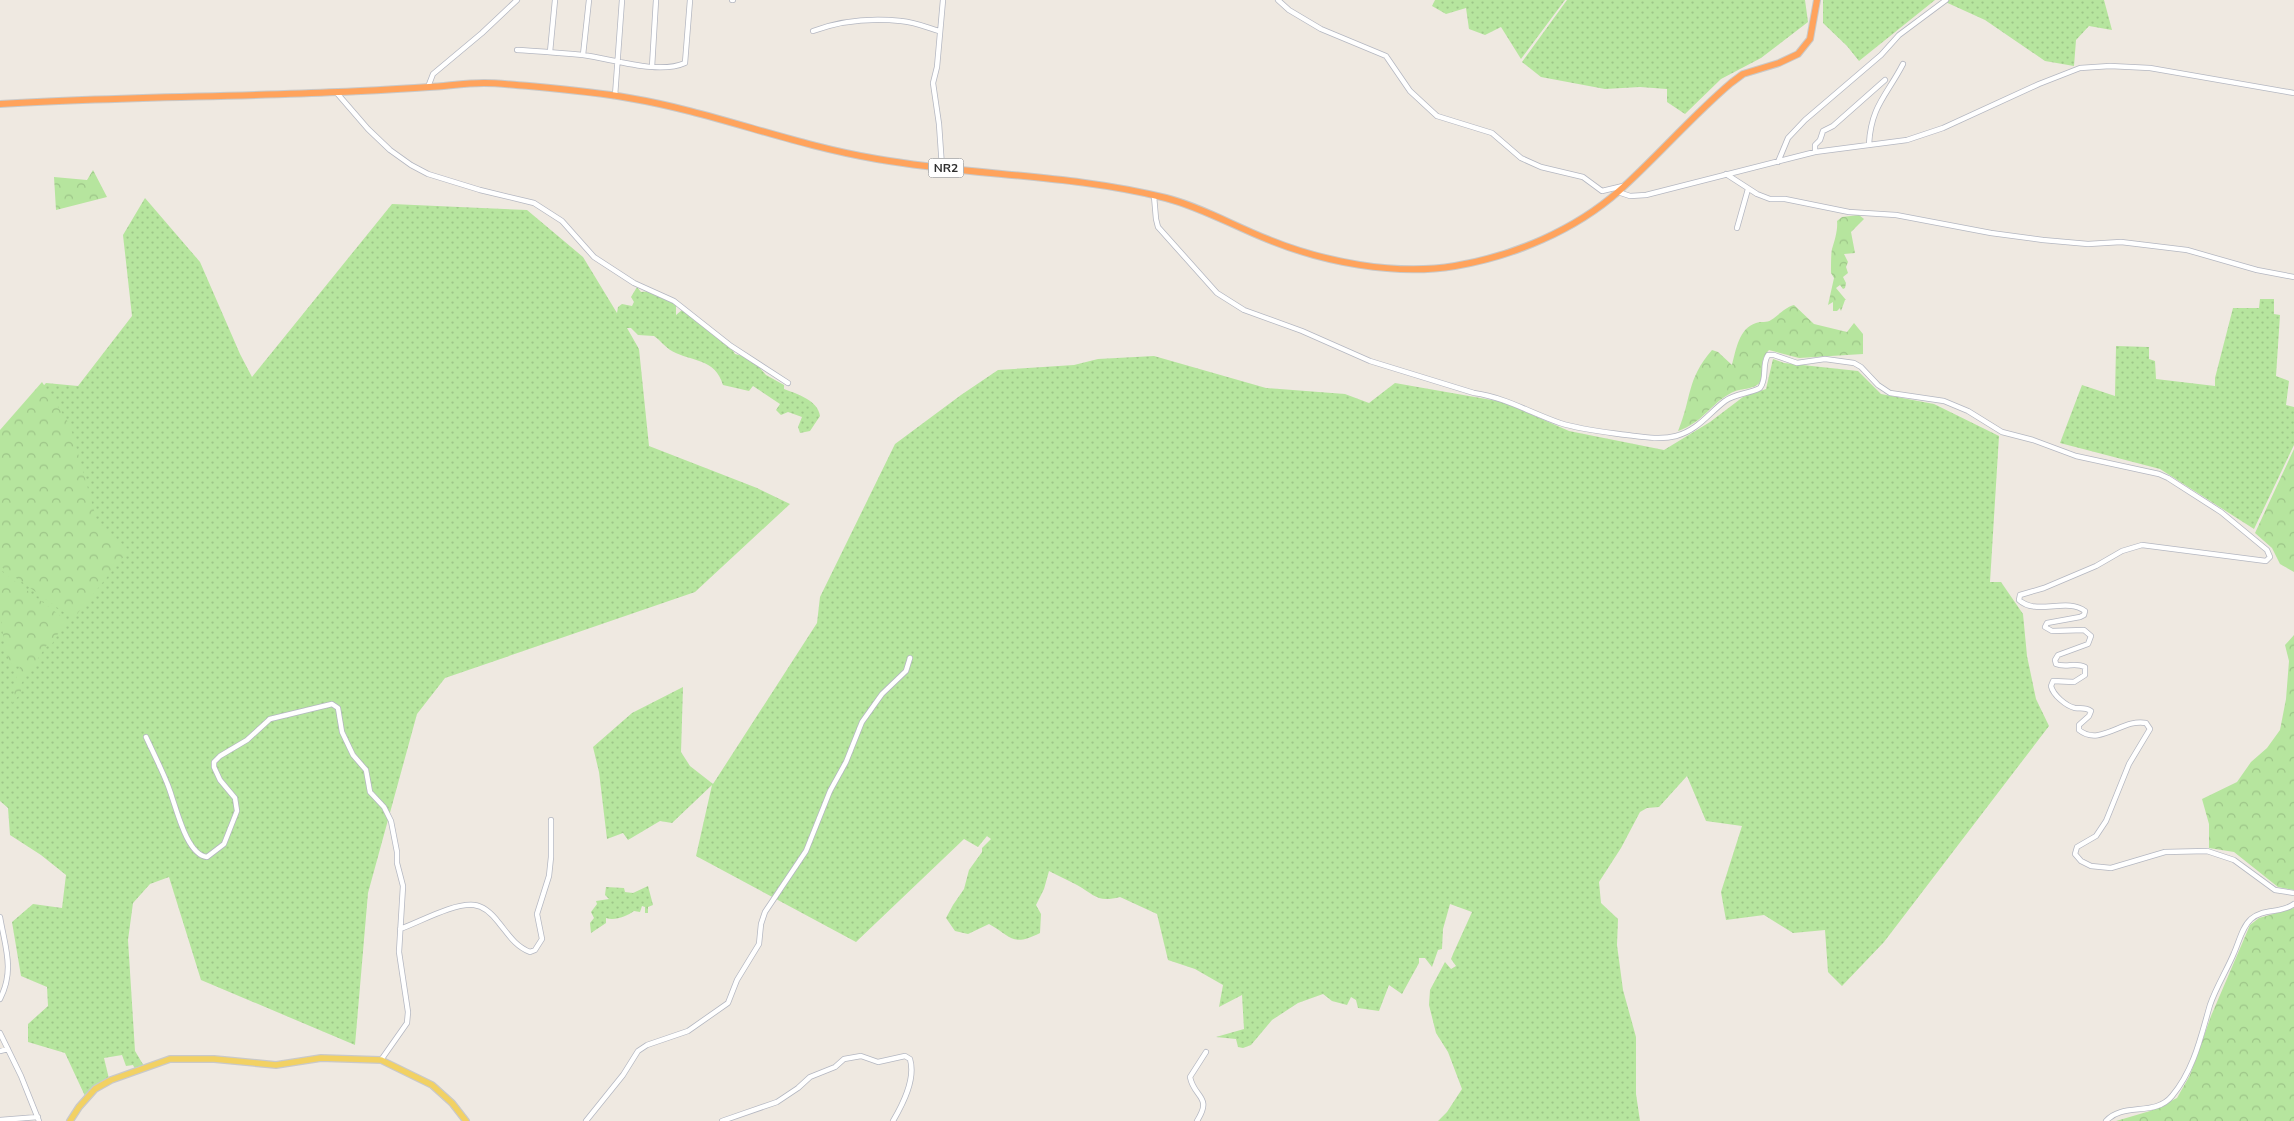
<svg xmlns="http://www.w3.org/2000/svg" width="2294" height="1121" font-family="'Nunito Sans',sans-serif">
<style>
.grass{fill:url(#grass-dots)}
.forest{fill:url(#forest-crowns)}
.lines{fill:none;stroke-linecap:round;stroke-linejoin:round}
.minor-casing{stroke:#b4b7c1;stroke-width:6}
.major-casing{stroke:#c9c9c9;stroke-width:8}
.highway-casing{stroke:#c9c9c9;stroke-width:8}
.minor{stroke:#fff;stroke-width:4.5}
.major{stroke:#f2d163;stroke-width:5.5}
.highway{stroke:#ffa35c;stroke-width:6}
.labels{text-anchor:middle;dominant-baseline:central;stroke-width:4.5;stroke-linejoin:round;paint-order:stroke}
.shield{fill:#fff;stroke:#6d6d6d;stroke-width:1}
.shield-label{font-size:12px;font-weight:bold;fill:#2e2e2e}
</style>
<defs>
<pattern id="grass-dots" width="8" height="8" patternUnits="userSpaceOnUse" patternTransform="scale(1.25)"><rect width="8" height="8" fill="#b6e59e"/><path d="M2 2h.1M6 6h.1" fill="none" stroke="#9dc588" stroke-width="1.8" stroke-linecap="round"/></pattern>
<pattern id="forest-crowns" width="20" height="18" patternUnits="userSpaceOnUse" patternTransform="scale(1.25)"><rect width="20" height="18" fill="#b6e59e"/><path d="M2 6a3 3 0 1 1 6 0M12 15a3 3 0 1 1 6 0" fill="none" stroke="#9dc588"/></pattern>
</defs>
<rect width="100%" height="100%" fill="#efe9e1"/>
<!-- grass -->
<path class="grass" d="M1435 0H1565L1521 59 1501 27 1485 35 1469 29 1466 8 1446 14 1432 6Z
M1567 0H1805L1808 22 1761 58 1721 79 1685 114 1667 102V89L1640 87 1605 89 1541 77 1522 62Z
M1823 0H1935L1859 61 1847 46 1823 23Z
M1941 0H2104L2112 30 2089 26 2076 40 2074 66 2045 61 1985 20Z
M145 198 200 262 240 354 252 377 392 204 527 210 583 257 617 313 618 307 622 304 632 306 634 302 631 297 637 287 641 292C653 289 665 298 676 304V315L682 310 732 349 735 354 751 358 766 375 784 385V389C797 394 818 400 820 416L810 431 800 433 798 427 802 417 788 412 781 415 776 410 780 404 753 386 749 391 723 385C715 358 692 362 672 351 666 348 660 340 654 336L638 335 631 328H627L639 349 649 446 757 488 790 504 695 592 445 678 417 714 368 893 355 1045 201 980 169 877 150 884 133 903 128 940 135 1051 147 1071 137 1073 133 1065 126 1066 122 1055 104 1058 110 1083 85 1096 65 1053 28 1042V1024L48 1006 47 987 21 976 12 922 33 904 62 908 66 875 41 855 10 835 8 808 0 801V433L46 383 78 386 132 316 123 235Z
M2260 299H2274V314L2280 315 2276 376 2289 381 2286 405 2294 407V445L2254 529 2160 469 2060 443 2082 385 2115 396 2116 346 2149 347V359L2155 361 2156 379 2215 386V378L2233 308H2259Z
M1154 356 1266 388 1345 394 1369 403 1395 383 1503 402 1569 431 1664 450 1710 422 1743 397 1766 389 1773 359 1784 363 1858 371 1881 394 1934 404 1999 436 1990 582H2001L2023 614 2027 656 2036 699 2049 726 1884 942 1842 986 1828 972 1825 930 1793 933 1764 915 1726 920 1721 892 1742 826 1706 821 1687 776 1659 807 1647 808 1640 812 1621 848 1599 882 1601 903 1618 919 1617 945 1623 990 1636 1037V1094L1640 1121H1438L1447 1112 1462 1089 1448 1052 1436 1033 1429 1005 1430 990 1445 962 1451 969 1456 966 1451 959 1453 954 1472 912 1450 904 1443 929 1442 949 1438 950 1432 967 1425 958H1419V963L1402 994 1389 985 1379 1011 1358 1008 1356 1000 1351 997 1347 1005 1332 1001 1323 994 1298 1003 1272 1020 1251 1045 1243 1048 1238 1047 1236 1039 1216 1037 1244 1029 1242 995 1219 1007 1223 985 1195 969 1168 960 1157 914 1120 897C1097 903 1095 895 1077 885 1068 880 1058 876 1049 871L1044 889 1036 905 1041 914 1040 933C1012 947 1012 937 989 924L968 934 955 931 946 918 953 905 964 889 969 870 982 852V848L991 839 987 836 978 847 964 839 856 942 696 856 712 785 672 823 660 821 628 840 623 833 607 839 599 772 593 747 632 713 683 687 681 752 690 766 713 784 817 623 820 597 895 444 961 395 998 370 1074 365 1098 359Z
M648 886 653 905 648 907V913H645V907L642 906 640 912 634 911C627 916 615 921 606 918V923L591 933 590 923 594 918 591 912 597 904 596 901 609 899 605 895 606 887 624 888 625 892 633 893Z"/>
<!-- forest -->
<path class="forest" d="M93 170 107 197 56 210 54 177 87 180Z
M1859 215 1864 219 1851 232 1855 253 1844 254 1848 262 1846 267 1848 273 1843 277 1846 283 1845 288 1843 289 1840 285 1836 288 1846 300H1845L1841 311 1840 308 1837 311H1833V302L1828 305 1834 278 1831 273C1831 267 1831 253 1832 249 1835 240 1838 229 1837 221L1842 217Z
M1794 305 1814 324 1847 332 1854 323 1863 334V354L1799 358 1769 350C1757 362 1766 371 1760 382 1755 390 1739 388 1731 393 1710 404 1704 422 1678 431 1692 398 1686 380 1712 350L1718 352 1732 365C1736 350 1739 328 1756 323 1761 321 1767 323 1771 320 1779 315 1784 308 1794 305Z
M42 382 70 425 97 521 129 550 73 619 0 566V430Z
M2294 449V572L2280 564 2272 548 2255 533Z
M0 570 66 620 52 644 47 645 21 684V693L12 703 17 674 20 667 12 665C0 646 0 594 0 570Z
M2294 635V890L2278 887 2234 852 2209 848V824L2202 799 2237 782 2251 762 2267 748 2280 730 2286 699 2289 661 2285 645Z
M2294 908V1121H2116L2150 1111 2177 1098 2190 1075 2211 1016 2250 925 2259 918Z"/>
<g class="lines">
<defs>
<path id="minor" d="M732 0H733
M1278 0 1289 10 1321 29 1386 56 1410 91 1437 116 1492 133 1521 158 1541 167 1583 177 1602 191 1623 186
M813 31C840 21 872 18 901 21 914 22 926 27 939 31
M517 50C539 51 561 53 583 55 613 59 658 75 685 63L690 0
M550 52 555 0
M583 55 589 0
M652 67 656 0
M428 87 433 74 482 33 517 0
M336 92 368 129 390 150 411 165 428 174 480 190 534 203 562 221 594 257 634 283 674 301 731 346 788 383
M615 96 622 0
M1869 144C1871 106 1887 95 1903 64
M1815 152V145L1820 140 1823 131 1833 126 1885 80
M1778 162 1788 138 1805 120 1881 55 1899 35 1946 0
M942 167 939 124 933 83 937 67 943 0
M1726 174 1757 194 1770 199H1785L1849 212 1896 215 1991 233 2043 240 2088 244 2121 242 2187 250 2257 270 2294 277
M1618 192 1630 196 1646 195 1815 152 1907 140 1943 128 2039 84 2080 68 2110 66 2150 68 2294 93
M1154 196 1156 219 1158 227 1217 293 1244 310 1302 331 1370 361 1474 393C1504 397 1531 413 1560 423 1582 430 1605 432 1627 435 1643 437 1661 440 1676 436 1698 430 1708 414 1725 401 1736 393 1749 394 1760 388 1768 377 1761 366 1768 355H1774L1797 363 1825 359 1854 363 1861 367 1878 385 1890 393 1944 401 1968 411 2002 432 2033 440 2076 456 2159 474 2168 478 2221 512 2267 550 2270 557 2266 561 2142 545 2122 551 2096 566 2044 588 2020 595 2019 600C2036 616 2067 597 2085 611L2084 615 2080 617 2047 623 2045 627 2052 631 2084 630 2091 636 2088 644 2058 655 2055 660 2056 664C2066 668 2075 662 2085 667V675L2074 682 2053 681 2051 686C2053 695 2066 706 2075 708 2081 709 2085 707 2091 711L2089 716 2079 725V730C2100 747 2123 718 2146 723L2150 729 2129 764 2106 821 2096 836 2077 847 2075 854 2081 861 2091 866 2111 868 2165 852 2207 851 2234 860 2275 890 2294 893
M1737 228 1748 189
M146 737C153 752 161 768 167 783 175 801 185 855 207 857L224 844 237 811 235 798 220 780 214 767V762L220 756 247 740 270 719 332 704 338 708 342 732 353 755 366 770 370 792 384 807 391 821 397 852V863L403 886 399 952 408 1012 407 1023 381 1060
M0 917C5 947 15 970 0 999
M400 929C420 922 453 903 474 905 484 906 493 915 499 923 508 934 515 946 530 952L535 950 542 939 537 914 549 876 551 857V820
M0 1033 21 1076 39 1121
M0 1051 8 1049
M0 1120 38 1117
M586 1121 623 1075 638 1051 647 1045 688 1031 728 1003 737 980 759 944 761 924 765 912 806 851 830 791 846 762 862 722 882 694 906 671 910 658
M722 1121 777 1102 798 1088 810 1077 835 1067 844 1059 861 1056 878 1062 905 1056 910 1059C916 1079 903 1104 893 1121
M1197 1121C1213 1096 1194 1098 1190 1077L1206 1052
M2106 1121C2123 1102 2155 1117 2172 1096 2194 1070 2201 1036 2210 1005 2216 987 2227 970 2234 953 2239 942 2242 927 2251 919 2263 908 2281 914 2294 904"/>
<path id="major" d="M70 1121 79 1107 95 1089 111 1080 170 1059H214L276 1065 321 1058 381 1060 432 1085 452 1103 466 1121"/>
<path id="highway" d="M0 104C113 97 225 97 338 92 368 91 399 89 429 87 447 86 465 83 484 83 499 83 514 85 529 86 562 89 596 92 629 98 713 112 792 145 877 159 973 176 1071 174 1166 198 1201 207 1234 226 1267 239 1323 262 1395 276 1455 266 1514 256 1575 230 1619 191 1658 156 1692 116 1731 83L1743 74 1779 63 1798 54 1810 39 1817 0"/>
</defs>
<!-- minor casing -->
<use href="#minor" class="minor-casing"/>
<!-- major casing -->
<use href="#major" class="major-casing"/>
<!-- highway casing -->
<use href="#highway" class="highway-casing"/>
<!-- minor -->
<use href="#minor" class="minor"/>
<!-- major -->
<use href="#major" class="major"/>
<!-- highway -->
<use href="#highway" class="highway"/>
</g>
<g class="labels">
<!-- shield labels -->
<rect class="shield" x="928.5" y="158.5" width="35" height="19" rx="4"/>
<g class="shield-label">
<text x="946" y="168">NR2</text>
</g>
</g>
</svg>
